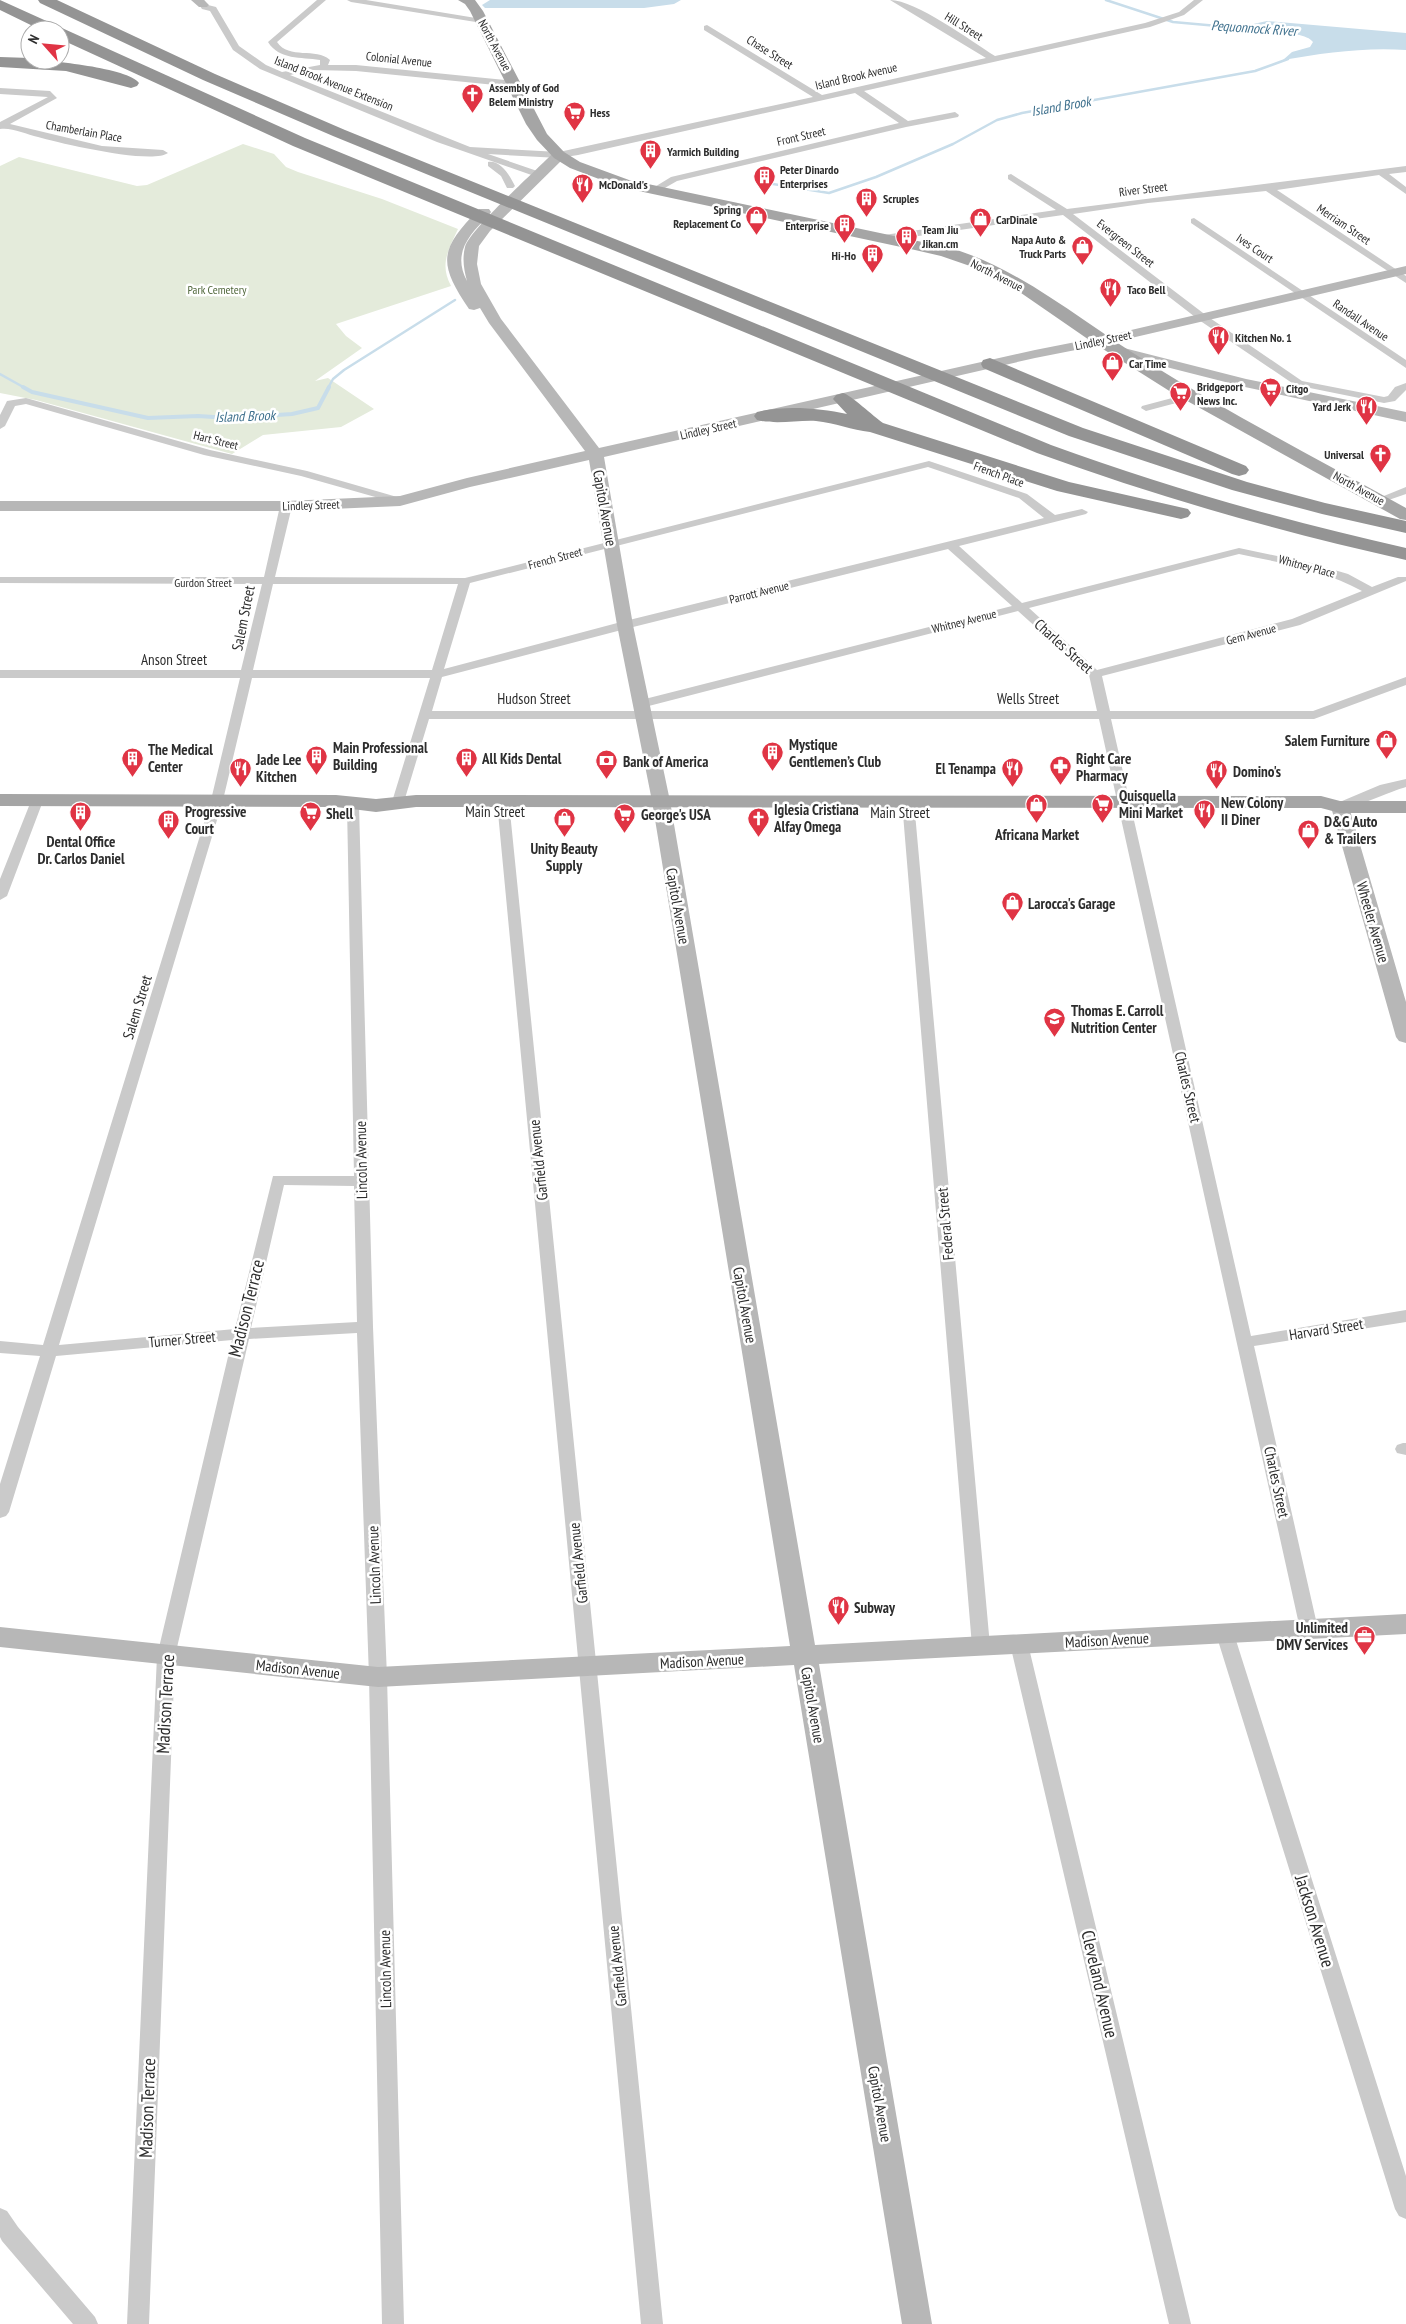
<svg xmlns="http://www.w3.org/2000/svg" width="1406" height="2324" font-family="'PT Sans Narrow',sans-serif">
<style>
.green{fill:#e4ebdb}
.water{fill:#c8ddea}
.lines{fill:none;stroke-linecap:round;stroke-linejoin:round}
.stream-far1{stroke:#c8ddea;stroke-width:2.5}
.stream{stroke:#c8ddea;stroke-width:4}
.river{fill:#c8ddea;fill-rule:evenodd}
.street{fill:#cacaca;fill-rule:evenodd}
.secondary{fill:#b7b7b7;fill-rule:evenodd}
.primary{fill:#a5a5a5;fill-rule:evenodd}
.highway{fill:#949494;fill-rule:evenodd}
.labels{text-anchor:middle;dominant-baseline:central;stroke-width:5;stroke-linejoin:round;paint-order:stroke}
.far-street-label{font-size:12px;fill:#2d2d2d;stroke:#fff}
.far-poi-label{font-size:12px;font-weight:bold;fill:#2d2d2d;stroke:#fff;text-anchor:start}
.far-park-label{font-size:12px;fill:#51683c;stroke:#fff}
.far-water-label{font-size:14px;font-style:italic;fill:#3e708d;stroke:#fff}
.street-label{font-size:15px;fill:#2d2d2d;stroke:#fff}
.poi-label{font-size:15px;font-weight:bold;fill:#2d2d2d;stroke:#fff;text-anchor:start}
.near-street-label{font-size:18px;fill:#2d2d2d;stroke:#fff}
</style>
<rect width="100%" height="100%" fill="#fff"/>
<!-- green -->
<path class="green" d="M243 144 274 154 286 167 298 172 382 199 458 229C449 249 439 264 451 286L336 324 346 336 362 348 315 381 328 378 374 409 341 427 263 435 232 454 36 400 0 393V166L19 157 137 186 147 185Z"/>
<!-- water -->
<path class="water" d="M1267 21 1406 33V50C1365 47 1323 53 1283 60L1292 52 1310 47 1313 42C1304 29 1251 33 1235 28Z"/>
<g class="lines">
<!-- stream-far1 -->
<path class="stream-far1" d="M1106 0 1173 22 1240 28
M760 182 829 193 876 177 953 144 997 120 1022 113 1255 71 1288 59
M0 374 25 388
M328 388 333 379 344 370 455 300"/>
<!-- stream -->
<path class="stream" d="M23 387 32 392 148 418 198 416 229 418 292 414 318 408 329 387"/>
<!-- river -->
<path class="river" d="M490 0H681L674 4 644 8H485L482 5Z"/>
<!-- street -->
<path class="street" d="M196 0H204L208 5 216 7 239 46 266 65 282 72 320 65V60C301 57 279 60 268 42L317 0H326L277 42C289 60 316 47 330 60L328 65H356L515 81 519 84 515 87 356 71 313 70 290 75 470 147 559 152 813 97 704 30V26L707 25 822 95 986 58 890 0C916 0 971 41 995 56L1145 23 1179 12 1194 0H1203L1184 15 1150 27 864 91 908 121 955 112 959 115 958 117 906 127 677 181 656 193 653 192V188L671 177 899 123 855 93 578 155 559 158 488 154 543 173V177L540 178 437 142 260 69 233 50 210 11 202 9Z
M347 0H366L482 19 486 21 482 23 351 2Z
M0 88 50 91 57 98 10 124 102 146 163 150 168 153C152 165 59 143 38 137 26 134 11 127 0 129V122L48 97 0 94Z
M488 162C501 160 510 176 515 186L513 188H507L501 176 488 166Z
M1406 166V172L1389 174 1406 187V194L1379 175 1277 190 1406 276V283L1266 191 1148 203 1073 214 1207 316 1302 381 1384 397 1388 396 1395 387 1406 383V390L1395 401 1384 403 1295 385 1199 320 1063 215 884 241 879 238 884 235 1056 210 1008 179V175L1011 174 1067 209Z
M1194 218 1406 360V368L1191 223V219Z
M1191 393 1195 394V398L1146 411 1141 408 1142 406Z
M26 398 210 450 307 471 404 499 406 501 400 504 301 476 204 455 26 404 15 406 5 426 0 429V415L7 401Z
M929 461 1027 494 1055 515 1082 509 1088 512 1086 514 959 546 1022 603 1239 548 1311 563 1348 574 1372 587 1398 577H1406V581L1300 625 1102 676 1110 711H1313L1406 677V685L1314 719H1111L1251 1336 1406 1310V1322L1254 1346 1318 1629 1315 1634 1309 1636 1303 1634 1300 1629 1099 719H429L403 805 397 809 391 805 430 678H252L223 800 59 1345 235 1329 273 1176H354L347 805 353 801 358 802 359 805 373 1327 387 1677 404 2324H382L369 1677 357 1333 249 1339 175 1656 149 2324H127L157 1656 232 1340 56 1356 9 1512 6 1516 0 1518V1484L40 1356 0 1353V1341L43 1345 211 800 240 678H0V670H241L262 584 0 583V577H264L280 506 286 503 292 506 275 577 465 578ZM928 467 1019 498 1044 518 621 622 444 669 470 583ZM948 549 1012 606 637 701 635 704 641 708 1018 611 1089 675 1097 711H432L442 677 629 628ZM1239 554C1282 563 1324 570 1362 591L1292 619 1097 670 1029 608ZM273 584H458L432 670H253ZM284 1185 354 1186 357 1322 251 1328Z
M1406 487V494L1380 503 1374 500Z
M1406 779V787C1391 791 1346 812 1335 810L1334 807 1335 804 1380 785Z
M37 797 43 801 7 896 0 900V879L31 801Z
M503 798 509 802 663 2324H641L497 802Z
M908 798 914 802 990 1646 987 1651 981 1653 975 1651 972 1646 902 802Z
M1403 1443H1406V1455L1397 1453 1395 1449 1397 1445Z
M1225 1627 1231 1629 1234 1634 1406 2176V2219L1399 2216 1395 2209 1216 1634 1219 1629Z
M1019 1637 1025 1639 1028 1644 1191 2324H1169L1010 1644 1013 1639Z
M0 2208 7 2211 18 2227 95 2317 98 2324H73L2 2241 0 2237Z"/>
<!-- secondary -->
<path class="secondary" d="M191 0H204L209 5 207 7H199Z
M559 151 565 155 564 158 490 231 479 246 477 264 481 284 501 319 599 448 1035 350 1101 337 1406 266V274L1101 345 1035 358 604 457 633 625 670 801 815 1645 1406 1614V1634L819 1664 932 2324H902L794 1665 378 1687 0 1647V1627L378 1667 790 1646 652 801 617 625 589 460 470 487 400 506 286 511H0V501H286L400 496 467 478 585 451 489 323 480 308 474 310 469 309C437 262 440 249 479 209H489L491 212 489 215C469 235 452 253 467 281 464 270 462 259 465 247 471 228 537 170 554 152Z
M1120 347 1246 379 1406 412V422L1245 387 1115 354 1113 351 1115 348Z
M1340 802 1346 803 1349 807 1406 1002V1043L1399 1041 1396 1037 1331 807 1334 803Z"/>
<!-- primary -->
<path class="primary" d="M458 0H475L483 11 547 134 564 152 580 162 629 180 946 247C1017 265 1086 325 1149 363 1232 415 1320 460 1406 508V520L1400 519 1171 392 1095 344 1011 286 970 266 941 256 915 250 620 187 570 168 554 158 537 140 526 124 470 11 465 4Z
M0 794 336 795 376 799 416 795 1321 796 1340 801H1406V813H1340L1321 808 416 807 376 812 336 807 0 806Z"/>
<!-- highway -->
<path class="highway" d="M0 0 305 138 1051 445C1167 487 1285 521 1406 548V560C1280 532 1158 497 1037 453L293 146 60 39V30H41L0 10Z
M38 0H57L215 74 345 130 1083 428 1247 482 1325 503 1406 521V533L1322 514 1232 490 1069 436 333 136 203 80 40 3Z
M0 57 30 58V60C49 60 129 68 139 83L137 86 131 88 66 71 0 67Z
M990 358 1246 466 1249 470 1246 474 1239 476 1232 474 983 368 981 364 983 360Z
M843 393C851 395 873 416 883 423L1069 482 1188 509 1191 513 1188 517 1181 519 1057 491 870 432C852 430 835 423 816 421 797 420 776 425 757 420L754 416 757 412C785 405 819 408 847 414L833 399 836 395Z"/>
</g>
<!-- icons -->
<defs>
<symbol id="church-pin" viewBox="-11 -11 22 30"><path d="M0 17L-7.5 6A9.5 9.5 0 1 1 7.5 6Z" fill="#e03444" stroke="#fff"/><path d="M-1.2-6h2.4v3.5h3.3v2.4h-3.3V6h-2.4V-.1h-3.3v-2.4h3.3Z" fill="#fff"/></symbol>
<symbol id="supermarket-pin" viewBox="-11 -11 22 30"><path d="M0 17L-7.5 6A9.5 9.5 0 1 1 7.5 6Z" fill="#e03444" stroke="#fff"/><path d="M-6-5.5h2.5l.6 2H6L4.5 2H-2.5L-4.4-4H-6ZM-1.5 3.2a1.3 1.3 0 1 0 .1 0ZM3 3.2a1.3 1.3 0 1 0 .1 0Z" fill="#fff"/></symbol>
<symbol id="building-pin" viewBox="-11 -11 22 30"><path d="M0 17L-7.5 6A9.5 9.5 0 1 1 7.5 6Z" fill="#e03444" stroke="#fff"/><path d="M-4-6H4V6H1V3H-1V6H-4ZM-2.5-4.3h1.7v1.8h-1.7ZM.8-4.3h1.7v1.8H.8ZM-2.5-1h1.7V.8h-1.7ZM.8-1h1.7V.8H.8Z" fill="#fff"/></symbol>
<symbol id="restaurant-pin" viewBox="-11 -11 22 30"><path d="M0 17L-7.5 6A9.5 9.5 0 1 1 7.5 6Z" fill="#e03444" stroke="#fff"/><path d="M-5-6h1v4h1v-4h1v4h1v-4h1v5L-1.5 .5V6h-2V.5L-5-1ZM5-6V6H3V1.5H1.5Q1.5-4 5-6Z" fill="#fff"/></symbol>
<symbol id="shop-pin" viewBox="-11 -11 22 30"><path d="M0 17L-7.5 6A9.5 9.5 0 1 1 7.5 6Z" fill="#e03444" stroke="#fff"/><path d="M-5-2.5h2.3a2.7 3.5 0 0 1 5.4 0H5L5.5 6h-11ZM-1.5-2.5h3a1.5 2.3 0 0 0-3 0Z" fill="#fff"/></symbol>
<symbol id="bank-pin" viewBox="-11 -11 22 30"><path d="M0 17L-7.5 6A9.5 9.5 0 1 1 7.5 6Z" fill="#e03444" stroke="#fff"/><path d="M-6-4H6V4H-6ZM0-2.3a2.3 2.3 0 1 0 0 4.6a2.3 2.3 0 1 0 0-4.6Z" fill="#fff"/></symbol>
<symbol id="pharmacy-pin" viewBox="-11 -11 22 30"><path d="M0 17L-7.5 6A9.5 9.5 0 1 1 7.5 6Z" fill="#e03444" stroke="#fff"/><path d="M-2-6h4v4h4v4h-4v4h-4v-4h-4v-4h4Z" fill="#fff"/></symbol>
<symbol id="school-pin" viewBox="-11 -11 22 30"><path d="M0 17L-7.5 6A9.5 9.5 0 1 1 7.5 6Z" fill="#e03444" stroke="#fff"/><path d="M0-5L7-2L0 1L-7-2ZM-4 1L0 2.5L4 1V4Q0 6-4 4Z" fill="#fff"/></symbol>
<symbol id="office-pin" viewBox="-11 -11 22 30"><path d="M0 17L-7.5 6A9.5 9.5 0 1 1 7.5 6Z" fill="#e03444" stroke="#fff"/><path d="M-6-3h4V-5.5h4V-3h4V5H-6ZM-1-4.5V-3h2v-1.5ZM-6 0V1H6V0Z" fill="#fff"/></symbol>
</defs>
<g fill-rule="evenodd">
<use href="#church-pin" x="460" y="82" width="25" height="34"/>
<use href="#supermarket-pin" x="562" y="100" width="25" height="34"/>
<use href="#building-pin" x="638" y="138" width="25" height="34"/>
<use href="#building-pin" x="752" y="164" width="25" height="34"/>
<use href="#restaurant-pin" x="570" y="172" width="25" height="34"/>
<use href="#building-pin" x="854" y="186" width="25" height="34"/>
<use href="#shop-pin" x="744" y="204" width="25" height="34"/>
<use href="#shop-pin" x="968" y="206" width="25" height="34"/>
<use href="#building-pin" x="832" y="212" width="25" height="34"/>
<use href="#building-pin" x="894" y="224" width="25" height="34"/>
<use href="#shop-pin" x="1070" y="234" width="25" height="34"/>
<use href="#building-pin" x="860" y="242" width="25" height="34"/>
<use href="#restaurant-pin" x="1098" y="276" width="25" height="34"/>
<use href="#restaurant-pin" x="1206" y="324" width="25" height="34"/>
<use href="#shop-pin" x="1100" y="350" width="25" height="34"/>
<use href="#supermarket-pin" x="1258" y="376" width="25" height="34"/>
<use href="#supermarket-pin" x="1168" y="380" width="25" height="34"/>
<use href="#restaurant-pin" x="1354" y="394" width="25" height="34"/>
<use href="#church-pin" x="1368" y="442" width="25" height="34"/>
<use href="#shop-pin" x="1374" y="728" width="25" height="34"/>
<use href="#building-pin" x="760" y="740" width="25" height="34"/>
<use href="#building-pin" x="304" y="744" width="25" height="34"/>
<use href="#building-pin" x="120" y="746" width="25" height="34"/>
<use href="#building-pin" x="454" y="746" width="25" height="34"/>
<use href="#bank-pin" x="594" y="748" width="25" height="34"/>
<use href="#pharmacy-pin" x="1048" y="754" width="25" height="34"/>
<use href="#restaurant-pin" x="228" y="756" width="25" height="34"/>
<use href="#restaurant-pin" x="1000" y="756" width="25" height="34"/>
<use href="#restaurant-pin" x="1204" y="758" width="25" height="34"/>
<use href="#supermarket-pin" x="1090" y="792" width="25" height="34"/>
<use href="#shop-pin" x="1024" y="792" width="25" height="34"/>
<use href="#restaurant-pin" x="1192" y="798" width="25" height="34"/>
<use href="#building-pin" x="68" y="800" width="25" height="34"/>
<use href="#supermarket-pin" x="298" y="800" width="25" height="34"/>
<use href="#supermarket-pin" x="612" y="802" width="25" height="34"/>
<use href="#church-pin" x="746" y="806" width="25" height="34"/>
<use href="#shop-pin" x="552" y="806" width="25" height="34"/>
<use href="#building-pin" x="156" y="808" width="25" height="34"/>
<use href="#shop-pin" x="1296" y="818" width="25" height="34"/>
<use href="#shop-pin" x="1000" y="890" width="25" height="34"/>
<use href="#school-pin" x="1042" y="1006" width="25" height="34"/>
<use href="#restaurant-pin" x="826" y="1594" width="25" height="34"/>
<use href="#office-pin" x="1352" y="1624" width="25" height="34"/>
</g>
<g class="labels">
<!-- far-street labels -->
<g class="far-street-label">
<text transform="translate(964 26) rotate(32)">Hill Street</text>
<text transform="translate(495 45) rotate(62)">North Avenue</text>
<text transform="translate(770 52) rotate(32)">Chase Street</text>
<text transform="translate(399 59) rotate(6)">Colonial Avenue</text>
<text transform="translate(856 76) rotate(-13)">Island Brook Avenue</text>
<text transform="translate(334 83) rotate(22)">Island Brook Avenue Extension</text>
<text transform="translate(84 131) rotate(10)">Chamberlain Place</text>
<text transform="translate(801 136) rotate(-13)">Front Street</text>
<text transform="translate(1143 189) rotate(-7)">River Street</text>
<text transform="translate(1344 224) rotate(34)">Merriam Street</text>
<text transform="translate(1126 243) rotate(38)">Evergreen Street</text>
<text transform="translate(1255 248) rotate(34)">Ives Court</text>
<text transform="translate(997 275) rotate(27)">North Avenue</text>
<text transform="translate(1361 320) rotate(34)">Randall Avenue</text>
<text transform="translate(1103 340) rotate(-12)">Lindley Street</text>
<text transform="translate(708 429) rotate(-13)">Lindley Street</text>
<text transform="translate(216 440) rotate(14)">Hart Street</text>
<text transform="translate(999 474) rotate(20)">French Place</text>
<text transform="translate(1359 488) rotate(29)">North Avenue</text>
<text transform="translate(311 505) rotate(-2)">Lindley Street</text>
<text transform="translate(555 558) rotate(-15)">French Street</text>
<text transform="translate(1307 566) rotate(15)">Whitney Place</text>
<text x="203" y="582">Gurdon Street</text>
<text transform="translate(759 592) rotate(-14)">Parrott Avenue</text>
<text transform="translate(964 621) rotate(-14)">Whitney Avenue</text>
<text transform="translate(1251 634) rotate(-15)">Gem Avenue</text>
</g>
<!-- far-poi labels -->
<g class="far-poi-label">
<text x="489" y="87">Assembly of God<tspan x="489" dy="14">Belem Ministry</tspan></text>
<text x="590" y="112">Hess</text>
<text x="667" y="151">Yarmich Building</text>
<text x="780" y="169">Peter Dinardo<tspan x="780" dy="14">Enterprises</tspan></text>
<text x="599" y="184">McDonald's</text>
<text x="883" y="198">Scruples</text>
<text x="741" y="209" text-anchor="end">Spring<tspan x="741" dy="14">Replacement Co</tspan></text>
<text x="996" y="219">CarDinale</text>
<text x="829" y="225" text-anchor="end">Enterprise</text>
<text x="922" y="229">Team Jiu<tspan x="922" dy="14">Jikan.cm</tspan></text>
<text x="1066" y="239" text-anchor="end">Napa Auto &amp;<tspan x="1066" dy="14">Truck Parts</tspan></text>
<text x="856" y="255" text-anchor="end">Hi-Ho</text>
<text x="1127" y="289">Taco Bell</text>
<text x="1235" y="337">Kitchen No. 1</text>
<text x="1129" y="363">Car Time</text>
<text x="1197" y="386">Bridgeport<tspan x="1197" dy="14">News Inc.</tspan></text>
<text x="1286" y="388">Citgo</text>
<text x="1351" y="406" text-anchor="end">Yard Jerk</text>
<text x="1364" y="454" text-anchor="end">Universal</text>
</g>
<!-- far-park labels -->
<g class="far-park-label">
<text x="217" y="289">Park Cemetery</text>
</g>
<!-- far-water labels -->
<g class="far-water-label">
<text transform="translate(1254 28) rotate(4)">Pequonnock River</text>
<text transform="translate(1061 106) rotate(-10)">Island Brook</text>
<text transform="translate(245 416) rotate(-2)">Island Brook</text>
</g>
<!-- street labels -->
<g class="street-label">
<text transform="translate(605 508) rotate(80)">Capitol Avenue</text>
<text transform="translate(243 618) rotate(-79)">Salem Street</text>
<text transform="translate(1064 646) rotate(42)">Charles Street</text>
<text x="174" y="659">Anson Street</text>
<text x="534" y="698">Hudson Street</text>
<text x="1028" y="698">Wells Street</text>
<text x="495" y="811">Main Street</text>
<text x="900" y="812">Main Street</text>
<text transform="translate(678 906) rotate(80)">Capitol Avenue</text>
<text transform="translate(1373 922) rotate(74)">Wheeler Avenue</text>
<text transform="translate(137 1007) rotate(-73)">Salem Street</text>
<text transform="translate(1188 1087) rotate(77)">Charles Street</text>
<text transform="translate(361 1160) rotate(-91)">Lincoln Avenue</text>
<text transform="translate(538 1160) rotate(-96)">Garfield Avenue</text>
<text transform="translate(945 1224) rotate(-95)">Federal Street</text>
<text transform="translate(745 1305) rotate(80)">Capitol Avenue</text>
<text transform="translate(1326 1329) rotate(-9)">Harvard Street</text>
<text transform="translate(182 1339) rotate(-5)">Turner Street</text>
<text transform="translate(1277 1482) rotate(78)">Charles Street</text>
<text transform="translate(578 1563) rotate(-96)">Garfield Avenue</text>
<text transform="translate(374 1565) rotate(-92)">Lincoln Avenue</text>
<text transform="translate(1107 1640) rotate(-3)">Madison Avenue</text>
<text transform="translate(702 1661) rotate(-3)">Madison Avenue</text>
<text transform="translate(298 1669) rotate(6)">Madison Avenue</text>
<text transform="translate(813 1705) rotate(80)">Capitol Avenue</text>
<text transform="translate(617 1966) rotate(-96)">Garfield Avenue</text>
<text transform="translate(385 1969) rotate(-91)">Lincoln Avenue</text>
<text transform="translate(880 2104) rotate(80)">Capitol Avenue</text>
</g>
<!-- poi labels -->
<g class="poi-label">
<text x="1370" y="740" text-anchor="end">Salem Furniture</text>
<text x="789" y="744">Mystique<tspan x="789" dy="17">Gentlemen’s Club</tspan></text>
<text x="333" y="747">Main Professional<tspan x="333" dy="17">Building</tspan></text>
<text x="148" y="749">The Medical<tspan x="148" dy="17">Center</tspan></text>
<text x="482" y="758">All Kids Dental</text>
<text x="1076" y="758">Right Care<tspan x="1076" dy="17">Pharmacy</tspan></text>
<text x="256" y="759">Jade Lee<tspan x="256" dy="17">Kitchen</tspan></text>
<text x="623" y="761">Bank of America</text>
<text x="996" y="768" text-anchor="end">El Tenampa</text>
<text x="1233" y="771">Domino's</text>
<text x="1119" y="795">Quisquella<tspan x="1119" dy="17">Mini Market</tspan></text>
<text x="1221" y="802">New Colony<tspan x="1221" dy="17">II Diner</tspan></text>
<text x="774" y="809">Iglesia Cristiana<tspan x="774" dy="17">Alfay Omega</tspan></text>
<text x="185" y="811">Progressive<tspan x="185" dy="17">Court</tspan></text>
<text x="326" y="813">Shell</text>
<text x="641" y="814">George's USA</text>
<text x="1324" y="821">D&amp;G Auto<tspan x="1324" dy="17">&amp; Trailers</tspan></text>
<text x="1037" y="834" text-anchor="middle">Africana Market</text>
<text x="81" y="841" text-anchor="middle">Dental Office<tspan x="81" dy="17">Dr. Carlos Daniel</tspan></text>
<text x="564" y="848" text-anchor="middle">Unity Beauty<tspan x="564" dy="17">Supply</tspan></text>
<text x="1028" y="903">Larocca's Garage</text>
<text x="1071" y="1010">Thomas E. Carroll<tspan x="1071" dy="17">Nutrition Center</tspan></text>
<text x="854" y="1607">Subway</text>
<text x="1348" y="1627" text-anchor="end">Unlimited<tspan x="1348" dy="17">DMV Services</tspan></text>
</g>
<!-- near-street labels -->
<g class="near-street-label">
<text transform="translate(246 1308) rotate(-76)">Madison Terrace</text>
<text transform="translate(165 1704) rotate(-87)">Madison Terrace</text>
<text transform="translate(1315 1921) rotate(73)">Jackson Avenue</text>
<text transform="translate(1100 1984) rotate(77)">Cleveland Avenue</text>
<text transform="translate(147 2108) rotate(-88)">Madison Terrace</text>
</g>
</g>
<!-- north arrow -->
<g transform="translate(45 45) rotate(297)"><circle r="24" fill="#ffffff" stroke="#ababab"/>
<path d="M0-4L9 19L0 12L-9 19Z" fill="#e03444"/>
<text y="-8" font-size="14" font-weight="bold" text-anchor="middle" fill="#2d2d2d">N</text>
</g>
</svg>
